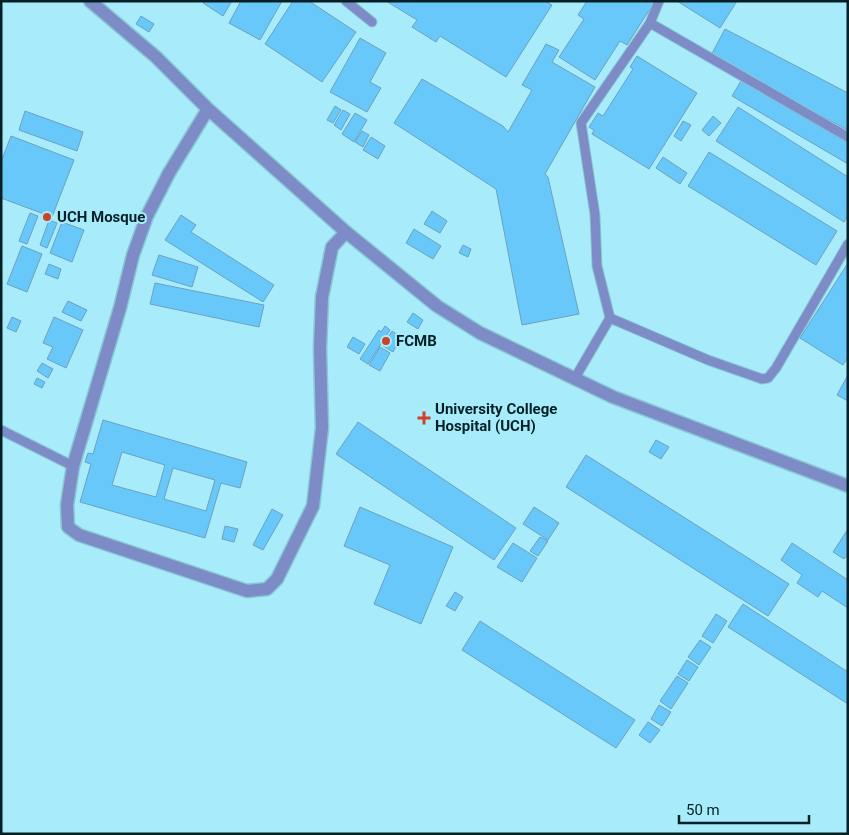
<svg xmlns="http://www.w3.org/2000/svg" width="849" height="835" font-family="Roboto,sans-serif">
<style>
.building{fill:#68c8f9;stroke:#6ca1be;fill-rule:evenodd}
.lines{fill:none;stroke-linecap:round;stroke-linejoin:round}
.service-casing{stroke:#8ac7d5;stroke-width:11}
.minor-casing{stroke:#8ac7d5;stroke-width:15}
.service{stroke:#7d8bc7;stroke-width:9}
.minor{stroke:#7d8bc7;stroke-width:12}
.poi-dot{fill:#ce4327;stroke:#a8ecfb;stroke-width:2}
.labels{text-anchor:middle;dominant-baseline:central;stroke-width:4;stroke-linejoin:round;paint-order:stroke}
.poi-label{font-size:15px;font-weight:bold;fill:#032026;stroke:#a8ecfb;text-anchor:start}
</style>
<rect width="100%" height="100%" fill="#a8ecfb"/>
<!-- building -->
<path class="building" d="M205 1H232L223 16 203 3Z
M241 1H282L260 40 229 23Z
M293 1H309L356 32 322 82 265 44Z
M386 1H545L552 5 506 77 440 36 436 42 412 27 417 20Z
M587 1H655L627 45 620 41 595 80 559 57 584 19 578 15Z
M677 1H737L720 28Z
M141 16 154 24 149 32 136 24Z
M725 29 848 93V130L710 57Z
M360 38 386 53 370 82 381 88 367 112 330 92Z
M546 44 559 50 552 62 595 87 545 174 548 177 579 314 522 325 496 189 394 123 422 79 503 126 508 132 532 90 522 85Z
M637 56 697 93 649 169 592 134 594 130 589 127 598 113 603 116 633 69 630 67Z
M741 81 848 143V164L732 96Z
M335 106 341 110 333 123 327 120Z
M738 107 848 177V216L844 222 716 141Z
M343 110 350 114 341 130 334 125Z
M25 111 83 132 77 151 19 130Z
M355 113 367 120 354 142 342 134Z
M713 116 721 123 709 136 702 130Z
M683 121 691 125 681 141 674 136Z
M362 131 369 135 363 147 355 142Z
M11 136 74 160 52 217 1 198V162Z
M371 137 385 146 378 159 363 150Z
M709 152 837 231 816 265 688 186Z
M663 157 687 173 680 184 656 168Z
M432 211 447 221 440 233 424 224Z
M30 213 38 216 27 244 19 241Z
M181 215 196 225 191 232 274 285 263 302 165 240Z
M49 220 57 223 47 248 40 245Z
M62 222 84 230 72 262 50 253Z
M414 229 441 246 433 259 406 243Z
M463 245 471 249 468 257 459 253Z
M22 246 42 254 27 292 7 284Z
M159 255 198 267 192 287 152 275Z
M848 263V357L843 365 800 338Z
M49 264 61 269 58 279 45 274Z
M155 283 264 305 259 327 150 304Z
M68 301 87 310 81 321 62 312Z
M413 313 423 320 418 329 407 322Z
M12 317 21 321 16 332 7 328Z
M54 317 83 330 66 368 47 359 53 347 43 343Z
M385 326 390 330 368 364 360 359 379 330 381 332Z
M392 331 401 337 393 352 383 346Z
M353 337 365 344 359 354 347 347Z
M380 347 390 353 380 371 369 365Z
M42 363 53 369 48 378 37 371Z
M848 375V401L837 395Z
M37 378 45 382 42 388 34 384Z
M103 420 247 462 240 488 221 483 205 538 80 502 91 464 85 462 88 453 93 454ZM122 452 165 465 156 497 112 485ZM173 468 215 480 206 511 164 499Z
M358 422 516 528 494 560 336 454Z
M656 440 669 447 661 459 649 452Z
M586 455 789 584 768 616 566 487Z
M360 507 453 547 421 624 374 604 390 565 344 546Z
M534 507 559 523 548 540 523 524Z
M272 509 283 515 263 550 253 545Z
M225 526 238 529 234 542 222 539Z
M848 529V554L844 559 833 552Z
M540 537 548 541 538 556 530 551Z
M513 543 537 558 522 582 497 567Z
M792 543 848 580V608L822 591 818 597 797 583 802 575 781 560Z
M455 592 463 597 455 611 446 606Z
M743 604 848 672V704L728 627Z
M716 614 727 621 713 643 702 636Z
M480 621 635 720 616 748 462 650Z
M700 640 711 647 699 665 688 657Z
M687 660 698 667 689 681 678 674Z
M677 676 688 683 671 709 660 701Z
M659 705 671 712 662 726 651 719Z
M648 722 660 730 650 743 639 735Z"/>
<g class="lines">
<defs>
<path id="service" d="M346 1 372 22
M650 23 848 137
M610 318 708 360 762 379 768 378 776 368 848 244
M575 378 610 318 597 266 595 215 581 123 650 23 659 1
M1 430 73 466"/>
<path id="minor" d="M90 1 156 57 208 109 346 232 437 306 480 333 613 397 848 486
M208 109 169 173 147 216 133 255 120 308 73 466 67 505 68 527 79 535 247 591 267 589 277 579 313 506 322 428 320 348 322 297 332 247 346 232"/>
</defs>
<!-- service casing -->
<use href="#service" class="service-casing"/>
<!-- minor casing -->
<use href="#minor" class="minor-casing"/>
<!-- service -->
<use href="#service" class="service"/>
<!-- minor -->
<use href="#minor" class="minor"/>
</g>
<!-- markers -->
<g class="poi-dot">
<circle cx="47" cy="217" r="5"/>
<circle cx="386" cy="341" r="5"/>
<path d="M421.5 410.5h5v5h5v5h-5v5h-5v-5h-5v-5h5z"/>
</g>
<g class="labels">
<!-- poi labels -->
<g class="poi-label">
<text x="57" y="217">UCH Mosque</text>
<text x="396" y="341">FCMB</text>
<text x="435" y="409">University College<tspan x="435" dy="17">Hospital (UCH)</tspan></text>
</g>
</g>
<!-- border -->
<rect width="849" height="835" fill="none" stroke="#032026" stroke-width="5"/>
<!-- scale -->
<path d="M679 815v8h130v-8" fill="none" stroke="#032026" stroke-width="2.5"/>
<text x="686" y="815" font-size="15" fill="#032026" stroke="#a8ecfb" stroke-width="4" paint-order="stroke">50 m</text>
</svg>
